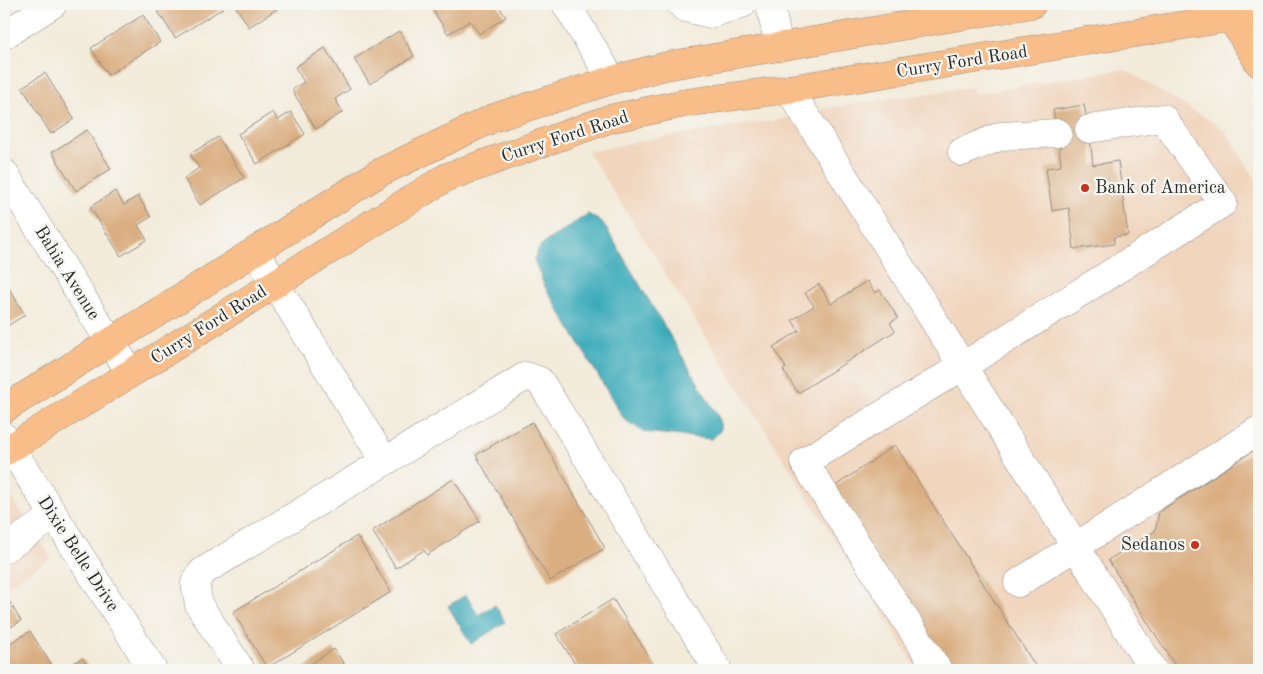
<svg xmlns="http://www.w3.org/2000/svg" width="1263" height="674" font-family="'Old Standard TT',serif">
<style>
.built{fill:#f1d5bd}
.water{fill:#3baaba;stroke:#336a72}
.building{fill:#daae81}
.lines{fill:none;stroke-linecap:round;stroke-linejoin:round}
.minor-casing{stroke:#8f8b82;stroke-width:29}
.major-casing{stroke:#8f8b82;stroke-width:29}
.minor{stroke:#fff;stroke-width:28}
.major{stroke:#f8bd88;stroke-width:28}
.poi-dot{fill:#c8321e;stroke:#f6f6f2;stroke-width:2}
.labels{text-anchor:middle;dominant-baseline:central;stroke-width:4.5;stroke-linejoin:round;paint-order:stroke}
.street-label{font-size:18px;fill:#2b2b2b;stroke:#f6f6f2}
.poi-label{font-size:18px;fill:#2b2b2b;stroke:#f6f6f2;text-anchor:start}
</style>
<rect width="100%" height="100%" fill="#f6f6f2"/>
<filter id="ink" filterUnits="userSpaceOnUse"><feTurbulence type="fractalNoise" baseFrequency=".02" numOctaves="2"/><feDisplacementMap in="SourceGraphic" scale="10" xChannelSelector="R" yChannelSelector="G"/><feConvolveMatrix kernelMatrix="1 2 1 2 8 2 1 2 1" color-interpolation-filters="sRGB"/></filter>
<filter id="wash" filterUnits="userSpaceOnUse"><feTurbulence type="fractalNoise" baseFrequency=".0096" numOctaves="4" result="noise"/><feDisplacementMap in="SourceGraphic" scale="20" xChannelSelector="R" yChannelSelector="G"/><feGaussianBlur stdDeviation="1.12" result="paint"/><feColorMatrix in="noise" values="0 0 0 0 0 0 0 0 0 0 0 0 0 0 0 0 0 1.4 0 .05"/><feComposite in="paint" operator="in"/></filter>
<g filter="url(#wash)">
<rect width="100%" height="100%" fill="#f3ebda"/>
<!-- built -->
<path class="built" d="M1124 69 1224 129 1259 184V670H918L588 152 646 140 822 113 820 109 972 87 974 94Z
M4 485 51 558 4 588Z"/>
<!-- water -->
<path class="water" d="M588 214 603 223 720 420V431L712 439 644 432 624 419 544 285 534 259 541 245Z
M466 595 478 615 495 605 505 622 471 644 448 606Z"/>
<g id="blocks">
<!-- building -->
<path class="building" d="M160 4H220L223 8 175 38 155 7Z
M234 4H274L277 9 249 27Z
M429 4H497L506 17 479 34 470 21 448 34Z
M143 15 160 42 108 75 91 48Z
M399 31 414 56 370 84 354 59Z
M325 48 350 89 335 99 343 112 316 129 292 90 304 82 295 67Z
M45 73 74 119 51 134 22 87Z
M1084 105 1089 129 1093 165 1118 161 1128 235 1114 237V244L1074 249 1069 208 1052 211 1046 168 1061 166 1058 133 1053 110Z
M273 112 278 120 291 112 305 134 257 164 238 134Z
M87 130 111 169 76 191 52 152Z
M218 137 244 178 200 205 184 178 199 168 190 154Z
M115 191 124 205 138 196 151 217 138 225 147 240 121 256 90 207Z
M4 280 25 315 4 328Z
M867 281 875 293 880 290 898 318 890 323 895 331 798 393 783 370 786 368 773 347 799 331 792 320 814 306 805 293 819 284 831 304Z
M532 422 605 548 550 581 476 455Z
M895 445 1038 670H947L831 489Z
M1259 447V670H1178L1108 560 1155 531 1159 512Z
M453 479 480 521 427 555 424 550 396 568 372 531Z
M357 536 391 592 267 668 233 612Z
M4 593 21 621 4 631Z
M613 599 657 670H579L556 634Z
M30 631 52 666 45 670H4V647Z
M334 649 348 670H301Z
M82 658 90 670H61Z"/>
</g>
</g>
<g filter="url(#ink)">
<use href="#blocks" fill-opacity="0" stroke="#8f8b82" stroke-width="1"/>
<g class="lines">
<defs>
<path id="minor" d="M566 4 612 80
M681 4 685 8 710 14 742 4
M770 4 779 47
M4 35 53 4
M789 89 1153 670
M962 152 1001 136 1058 133
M4 173 110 342 131 373
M255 251 385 462
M4 437 153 670
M4 549 54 516
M1018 583 1259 430
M241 670 199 605 195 583 202 572 526 376 540 381 718 670
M938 670 804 462 963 366 1223 203 1163 118 1089 129"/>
<path id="major" d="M1223 5 1259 63
M4 409 379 173 493 118 612 80 666 66 1032 4
M4 452 447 177 609 119 685 103 789 89 1259 13"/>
</defs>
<!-- minor casing -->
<use href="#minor" class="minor-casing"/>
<!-- major casing -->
<use href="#major" class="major-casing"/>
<!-- minor -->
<use href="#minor" class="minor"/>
<!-- major -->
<use href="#major" class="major"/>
</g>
</g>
<!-- markers -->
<g class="poi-dot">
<circle cx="1085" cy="188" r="5"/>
<circle cx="1195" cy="545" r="5"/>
</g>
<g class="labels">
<!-- street labels -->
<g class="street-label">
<text transform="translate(962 62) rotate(-9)">Curry Ford Road</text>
<text transform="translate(565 137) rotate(-18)">Curry Ford Road</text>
<text transform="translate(67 273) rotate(58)">Bahia Avenue</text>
<text transform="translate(209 325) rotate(-32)">Curry Ford Road</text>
<text transform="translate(78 554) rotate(57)">Dixie Belle Drive</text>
</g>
<!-- poi labels -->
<g class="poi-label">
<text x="1095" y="188">Bank of America</text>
<text x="1185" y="545" text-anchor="end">Sedanos</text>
</g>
</g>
<!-- margin -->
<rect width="1263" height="674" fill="none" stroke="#f6f6f2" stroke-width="20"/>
</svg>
